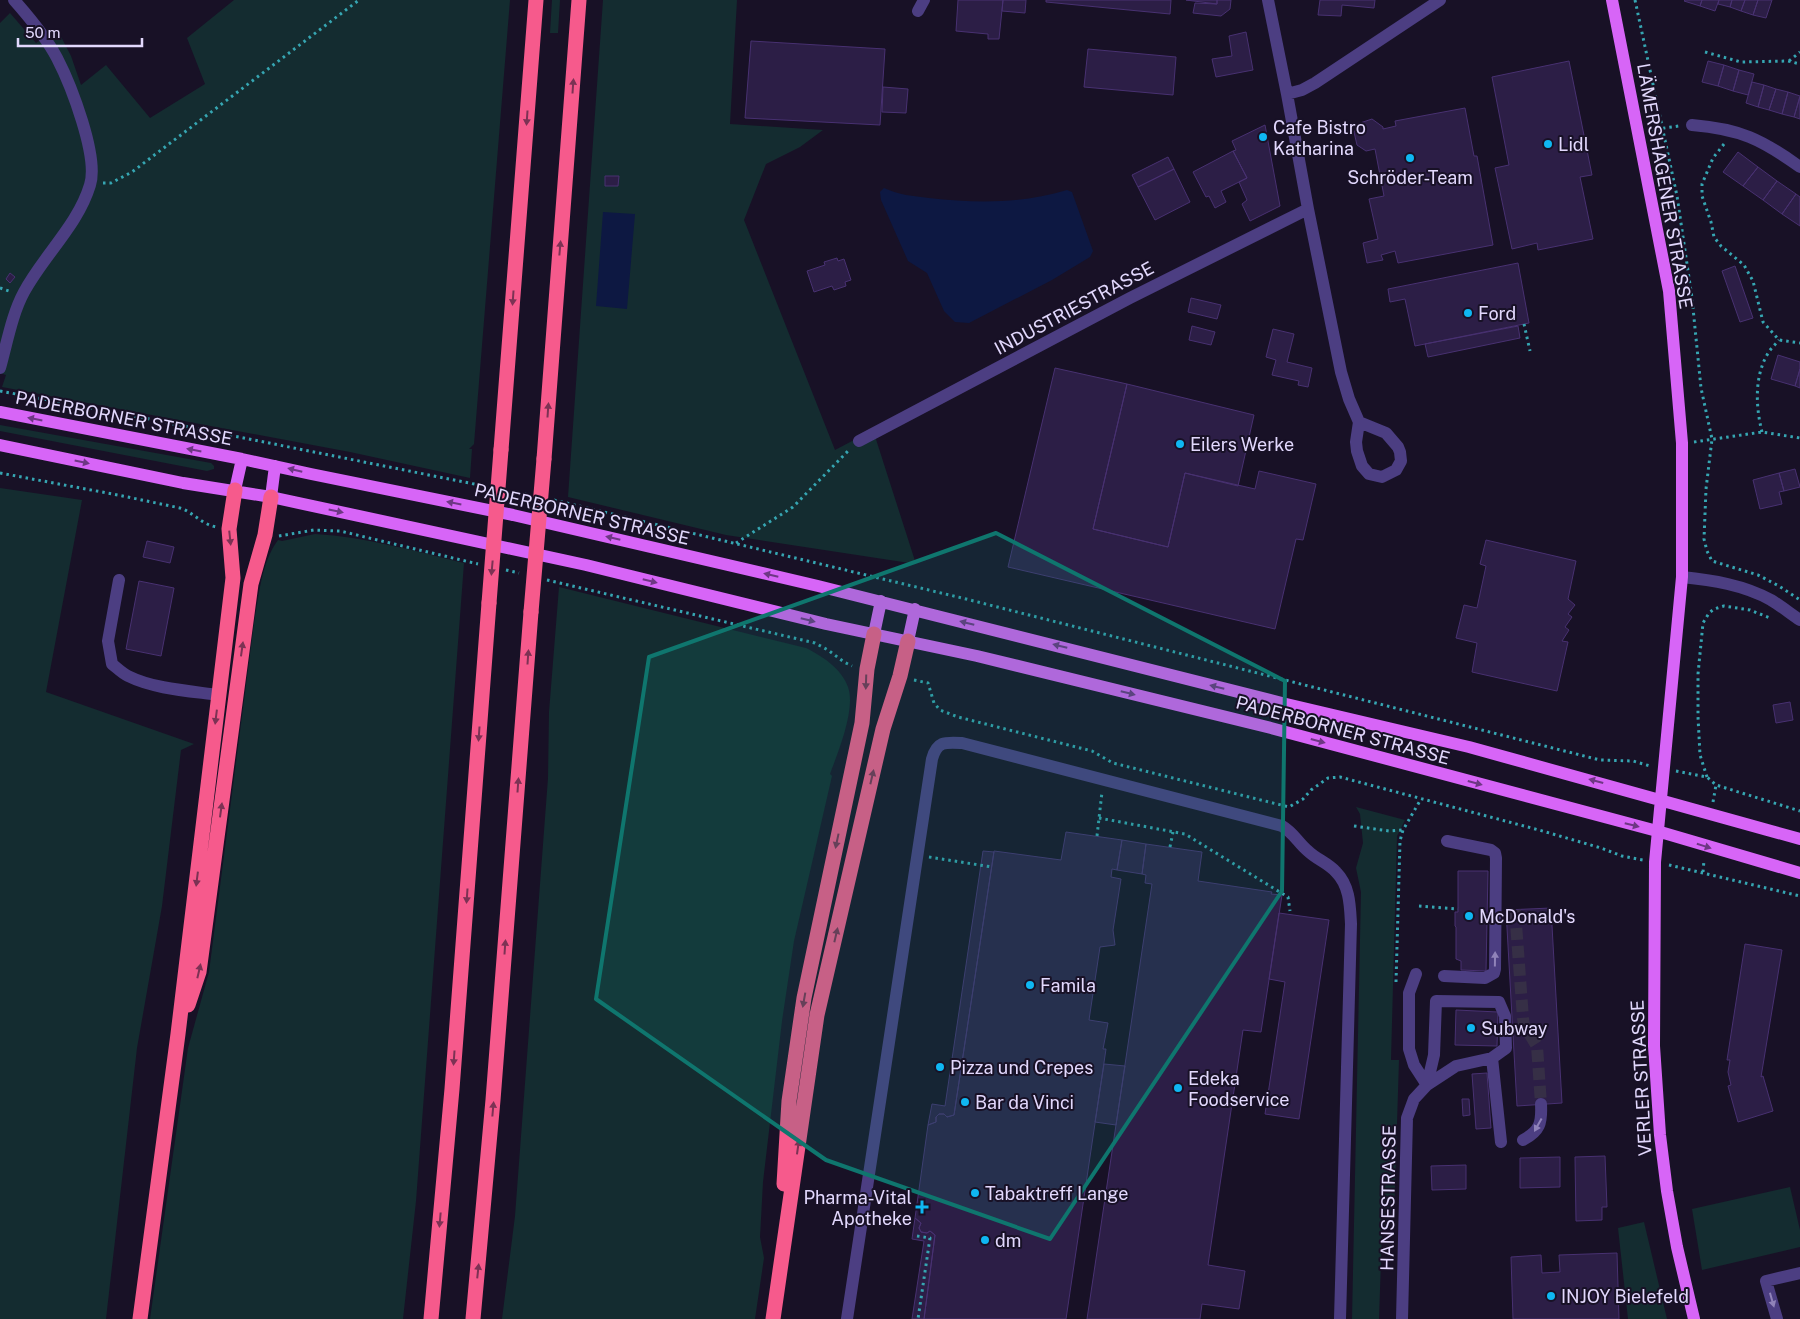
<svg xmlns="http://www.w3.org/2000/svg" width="1800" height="1319" font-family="'Public Sans',sans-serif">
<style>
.green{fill:#142c30}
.water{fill:#0d1842}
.building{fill:#2c1e46;stroke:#483171}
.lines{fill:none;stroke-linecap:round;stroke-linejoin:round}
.minor-tunnel{stroke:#362f46;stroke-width:12;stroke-dasharray:12 6;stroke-linecap:butt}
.path{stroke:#36a6b2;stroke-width:3;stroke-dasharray:2.5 4;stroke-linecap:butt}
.minor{stroke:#4c3e82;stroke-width:12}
.major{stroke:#d765f7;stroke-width:12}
.highway{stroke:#f65a8c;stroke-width:15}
.highway-bridge{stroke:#f65a8c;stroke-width:15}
.oneway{fill:#7c3254}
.oneway2{fill:#6e3784}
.oneway3{fill:#9083b9}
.marked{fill:#0f766e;fill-opacity:0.2;stroke:#0f766e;stroke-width:4;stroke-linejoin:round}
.poi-dot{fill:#0fb7f2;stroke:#181126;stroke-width:2}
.labels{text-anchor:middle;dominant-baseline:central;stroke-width:4;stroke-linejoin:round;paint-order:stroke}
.poi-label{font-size:18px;fill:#e2d8fd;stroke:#181126;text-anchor:start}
.street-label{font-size:18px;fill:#e2d8fd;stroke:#181126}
</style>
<rect width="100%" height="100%" fill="#181126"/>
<!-- green -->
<path class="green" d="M234 0H510L474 444 469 449H472L470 478 350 452 2 387 6 375 0 373V23L10 13 36 43 57 29 71 56 81 85 106 65 150 118 205 84 187 38Z
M552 0H560L558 33H550Z
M603 0H737L730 124 823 130 800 147 766 164 744 220 835 450 873 430 916 564 726 535 568 497Z
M0 425 211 463 214 466V469L207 471 0 431Z
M0 488 82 500 46 692 194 744 181 750 162 906 137 1048 106 1319H0Z
M315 534C365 537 415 551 464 563L416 1201 403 1319H150L188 1048 209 972 254 623C259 596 261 563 278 540L282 541Z
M559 587 806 648C822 656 842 669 848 687 856 709 838 752 830 774L832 776 794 941 782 1021 763 1182 760 1237 764 1258 755 1319H502L515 1216 548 778 549 712Z
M1356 807 1405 820 1397 836 1391 1060H1399L1394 1219 1382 1231 1379 1319H1352L1361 892 1356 868 1363 843 1360 814Z
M1790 1187 1800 1230V1247L1702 1270 1692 1209Z
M1644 1222 1667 1319H1628L1618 1228Z"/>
<!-- water -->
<path class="water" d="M884 188C899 195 913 196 929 198 976 203 1021 204 1067 190L1072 192 1093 251 1090 257 1052 280 969 323 955 322 944 311 927 273 908 261 881 200 880 192Z
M603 212 635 214 627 309 596 306Z"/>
<!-- building -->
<path class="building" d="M958 0H1003L999 39H988V34L956 31Z
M1003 0H1026L1025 13 1002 11Z
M1046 0H1171L1170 14 1046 2Z
M1186 0H1217V4Z
M1217 0H1231L1230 9 1221 16 1193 13 1195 3 1217 4Z
M1320 0H1375L1374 8 1342 5 1341 16 1318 15Z
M1685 0H1702L1700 6 1684 1Z
M1702 0H1719L1715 11 1700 6Z
M1719 0H1732L1730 7 1718 4Z
M1732 0H1745L1741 11 1730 7Z
M1745 0H1758L1753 15 1741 11Z
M1758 0H1772L1766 18 1753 15Z
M1246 32 1253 70 1216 77 1212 59 1232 56 1229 36Z
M751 41 885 49 880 125 745 118Z
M1088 49 1176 57 1173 95 1084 87Z
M1569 61 1592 175 1580 177 1593 239 1538 250 1537 243 1512 249 1495 168 1509 165 1492 77Z
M1708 61 1724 65 1718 86 1702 82Z
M1724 65 1739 70 1733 91 1718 86Z
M1739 70 1754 74 1748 95 1733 91Z
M1752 82 1764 85 1758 107 1746 103Z
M1764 85 1776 89 1769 110 1758 107Z
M883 87 908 89 906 113 882 112Z
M1776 89 1788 92 1782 114 1769 110Z
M1788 92 1800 96 1794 117 1782 114Z
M1800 97V119L1794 117Z
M1465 108 1474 156H1477L1493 245 1398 263 1395 251 1381 255 1383 260 1367 263 1363 243 1378 239 1369 199 1384 196 1375 149 1366 151 1357 145 1354 132 1360 123 1372 119 1383 127V129L1396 126 1395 121Z
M1265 125 1280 206 1250 221 1242 204 1247 200 1239 182 1247 178 1233 151 1236 150 1232 141Z
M1233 151 1247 178 1221 191 1226 202 1215 208 1209 196 1206 197 1193 172Z
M1738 152 1758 167 1743 186 1723 172Z
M1168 157 1174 169 1138 187 1132 175Z
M1758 167 1777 181 1763 200 1743 186Z
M1174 169 1190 202 1155 220 1138 187Z
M605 176H619L618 186H605Z
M1777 181 1796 194 1782 214 1763 200Z
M1796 194 1800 197V226L1782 214Z
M837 258 838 261 844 259 851 280 845 282 846 286 834 290 832 286 814 292 807 271 825 265 824 262Z
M1518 263 1529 323 1415 346 1405 299 1390 302 1388 289Z
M1735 266 1753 318 1740 322 1722 271Z
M10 273 15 277 10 283 6 279Z
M1191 298 1221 305 1217 319 1188 312Z
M1192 326 1215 332 1211 345 1189 340Z
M1518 326 1520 338 1428 357 1425 344Z
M1273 329 1294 334 1287 362 1312 368 1308 387 1298 385 1299 381 1272 375 1276 360 1266 357Z
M1778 355 1800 362V369L1795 386 1771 379Z
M1055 368 1127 384 1093 529 1168 547 1185 473 1255 489 1259 471 1316 484 1303 540 1296 539 1275 629 1008 567Z
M1800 369V388L1795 386Z
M1127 384 1254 415 1238 486 1185 473 1168 547 1093 529Z
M1795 469 1800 487 1784 491 1779 473Z
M1779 473 1784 491 1779 492 1782 504 1760 509 1753 480Z
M1486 540 1576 561 1568 599 1575 605 1568 614 1572 617 1565 627 1569 630 1562 641 1568 642 1557 691 1472 672 1477 643 1456 638 1464 605 1477 608 1486 566 1480 564Z
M147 541 174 547 170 563 143 557Z
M139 581 174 588 161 656 126 649Z
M1790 702 1793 720 1776 723 1773 705Z
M1066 832 1122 840 1117 870 1112 869 1111 877 1121 879 1113 930 1115 945 1100 947 1089 1020 1108 1023 1103 1049H1106L1066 1319H924L935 1235 930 1231 927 1233 921 1232 919 1228 921 1223 915 1218 928 1125 936 1122V1117L939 1114H944L947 1117 954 1115 994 851 1061 860Z
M1122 840 1146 844 1142 874 1117 870Z
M1146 844 1202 852 1198 881 1272 892 1271 894 1282 895 1261 1032 1243 1030 1208 1265 1245 1271 1239 1309 1202 1304 1200 1319H1087L1152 884 1145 883 1146 875 1142 874Z
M983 851 994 852 954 1115 947 1117 944 1114H939L936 1117V1122L928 1125 932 1104 945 1106Z
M1458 871H1488L1486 971 1461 970V961L1456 959V927L1455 926V912H1458Z
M1551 908 1562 1103 1517 1106 1506 910Z
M1279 913 1329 920 1299 1119 1265 1114 1285 982 1269 979Z
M1745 944 1782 950 1761 1077 1763 1076 1773 1111 1738 1122 1728 1086 1731 1085 1728 1072 1730 1060H1727Z
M1456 1010 1498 1012 1497 1046 1455 1045Z
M1104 1064 1125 1066 1116 1125 1095 1122Z
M1487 1073 1491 1128 1476 1129 1472 1074Z
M1462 1099H1469L1470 1115 1463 1116Z
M1605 1156 1607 1207H1602V1220L1576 1221 1575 1157Z
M1560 1157V1187L1520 1188V1158Z
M1466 1165V1189L1432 1190 1431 1166Z
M915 1218 921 1223 919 1228 921 1232 927 1233 930 1231 935 1235 924 1319H912L924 1241 912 1239Z
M1617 1253 1619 1319H1513L1511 1257 1541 1255 1542 1273 1560 1272 1559 1255Z"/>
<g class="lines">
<!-- minor-tunnel -->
<path class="minor-tunnel" d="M1515 910 1523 1018 1524 1025 1537 1046 1541 1104"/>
<!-- path -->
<path class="path" d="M1635 0 1677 196 1692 298 1701 388 1712 439 1706 489 1704 539 1707 551 1712 561 1758 575 1779 586 1800 600
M1705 52 1741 62 1788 61 1800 64
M1789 61 1800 52
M1650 130 1679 126
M1724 144 1713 158 1702 184V196L1711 222 1714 237 1721 246 1744 265 1753 281 1763 322 1779 340 1800 343
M103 183H111L132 172 359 0
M0 288 9 291
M1524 324 1530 351
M0 391 144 418 484 486
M1762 432C1756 408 1754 378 1767 355 1770 349 1775 345 1779 340
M1694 442 1762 432 1800 438
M0 473 118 495 180 508C193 512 201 524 216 527
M512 492 526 494
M554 500 962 598 1600 760 1633 761 1650 766
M279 536 314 530 340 531 478 564
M736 543 793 507 849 450
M506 570 519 573
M547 580 815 643 828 650 844 662 852 666
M914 680 928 683 934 703 940 710 958 717 1092 751 1113 763 1289 807 1303 799 1311 790 1328 778 1340 777 1539 830 1601 848 1622 856 1643 860
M1676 771 1707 777 1716 785 1800 811
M1707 777 1700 755 1698 717V674L1703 623 1709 613 1714 609 1724 606 1750 610 1770 618
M1713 802 1716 785
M1099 818 1185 834 1288 897 1290 911
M1354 826 1389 831 1403 830
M1097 836 1102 792
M1170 847 1173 832
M929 857 992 867
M1669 865 1800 896
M1703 872 1704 860
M1419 906 1458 909
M1396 982 1400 841 1403 830 1421 799
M917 1236 930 1238 918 1319"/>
<!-- minor -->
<path class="minor" d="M1268 0 1287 94 1308 209 1341 372 1349 399 1359 422 1356 442 1357 451 1362 466 1369 474 1382 477 1396 470 1401 461 1400 452 1398 447 1386 433 1359 422
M918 11 924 0
M1287 94 1302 90 1315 83 1440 0
M1692 125C1740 129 1761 139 1800 167
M0 368C7 343 12 314 24 292 44 255 78 225 90 185 99 157 71 85 57 58 46 37 30 18 14 0
M859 441 1130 298 1308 209
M1682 577C1712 580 1744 585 1771 600 1781 606 1791 614 1800 620
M119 580 108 641 112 664C117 668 122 673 128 676 154 689 190 691 219 695
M1416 974 1409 993V1049L1414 1065 1427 1085
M1444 976 1485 978 1494 973 1495 969 1496 858 1495 853 1491 850 1447 841
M1427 1085 1434 1055 1436 1001 1499 1002 1505 1016 1506 1048 1492 1058
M1523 1140C1540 1131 1542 1123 1541 1104
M847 1319 932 759C937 741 945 742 962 743L1282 826C1294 833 1298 843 1308 851 1316 859 1328 863 1336 872 1350 886 1350 906 1351 924L1340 1319
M1402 1319 1407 1118 1414 1099 1427 1085 1456 1066 1492 1058 1501 1142
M1777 1319 1766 1281 1800 1273"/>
<!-- major -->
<path class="major" d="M1612 0 1669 291 1682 443V577L1655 862 1654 1046 1660 1135 1667 1191 1677 1247 1694 1319
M0 412 242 459 311 474 513 515 818 586 1282 703 1469 747 1800 839
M0 445 183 483 271 497 586 565 826 624 977 656 1271 728 1657 831 1800 873
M235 490 242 459
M271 497 275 466
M874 634 881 601
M908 641 915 609"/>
<!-- highway -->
<path class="highway" d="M501 450 536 0
M544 459 579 0
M188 1005 199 972 251 584 265 535 271 497
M784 1184 789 1101 804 998 862 723 867 669 874 634
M140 1319 178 1034 233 578 229 529 235 490
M431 1319 452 1089 489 603
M473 1319 493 1100 531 612
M773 1319 817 1015 883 729 900 676 908 641"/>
<!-- highway-bridge -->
<path class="highway-bridge" d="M489 603 501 450
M531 612 544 459"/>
</g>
<!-- one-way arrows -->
<defs><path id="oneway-solid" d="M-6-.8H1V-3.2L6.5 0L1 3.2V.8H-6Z" transform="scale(1.25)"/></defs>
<g class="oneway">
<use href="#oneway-solid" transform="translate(573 86) rotate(-86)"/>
<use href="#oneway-solid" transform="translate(527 118) rotate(94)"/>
<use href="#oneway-solid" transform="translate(560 248) rotate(-85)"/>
<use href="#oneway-solid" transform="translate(513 298) rotate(94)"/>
<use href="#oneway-solid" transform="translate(548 410) rotate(-86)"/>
<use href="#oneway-solid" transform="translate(230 538) rotate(84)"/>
<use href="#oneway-solid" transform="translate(492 568) rotate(95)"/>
<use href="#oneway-solid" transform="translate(242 649) rotate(-82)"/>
<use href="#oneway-solid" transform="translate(528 657) rotate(-86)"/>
<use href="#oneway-solid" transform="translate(866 682) rotate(92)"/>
<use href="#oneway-solid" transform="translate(216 717) rotate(97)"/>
<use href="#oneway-solid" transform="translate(479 734) rotate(94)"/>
<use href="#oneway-solid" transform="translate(872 777) rotate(-77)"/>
<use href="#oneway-solid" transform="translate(518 785) rotate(-86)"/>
<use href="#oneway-solid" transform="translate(221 810) rotate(-82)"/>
<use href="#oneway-solid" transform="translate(837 841) rotate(102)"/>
<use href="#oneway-solid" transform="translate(197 879) rotate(97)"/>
<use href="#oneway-solid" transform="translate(467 896) rotate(94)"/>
<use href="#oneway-solid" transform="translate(836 935) rotate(-77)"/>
<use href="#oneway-solid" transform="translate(505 947) rotate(-86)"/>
<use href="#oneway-solid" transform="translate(199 971) rotate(-77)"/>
<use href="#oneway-solid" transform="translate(804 1000) rotate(100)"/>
<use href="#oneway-solid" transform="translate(454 1058) rotate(94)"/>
<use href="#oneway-solid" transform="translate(493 1109) rotate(-85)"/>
<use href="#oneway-solid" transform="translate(798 1147) rotate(-82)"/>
<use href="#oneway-solid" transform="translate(440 1220) rotate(95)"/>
<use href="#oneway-solid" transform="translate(478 1271) rotate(-84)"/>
</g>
<g class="oneway2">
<use href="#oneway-solid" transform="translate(35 419) rotate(-169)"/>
<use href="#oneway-solid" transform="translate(194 450) rotate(-169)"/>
<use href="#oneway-solid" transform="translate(82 462) rotate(12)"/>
<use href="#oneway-solid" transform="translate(295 470) rotate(-166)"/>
<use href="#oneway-solid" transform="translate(454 503) rotate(-169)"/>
<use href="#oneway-solid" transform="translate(336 511) rotate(12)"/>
<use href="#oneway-solid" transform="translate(613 538) rotate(-167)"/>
<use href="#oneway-solid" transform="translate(771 575) rotate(-167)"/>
<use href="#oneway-solid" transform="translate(650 581) rotate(14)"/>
<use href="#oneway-solid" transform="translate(808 620) rotate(14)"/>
<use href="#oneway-solid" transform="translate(967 623) rotate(-166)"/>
<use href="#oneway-solid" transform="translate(1060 646) rotate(-166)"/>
<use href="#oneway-solid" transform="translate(1217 687) rotate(-166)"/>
<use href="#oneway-solid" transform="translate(1128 693) rotate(14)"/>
<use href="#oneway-solid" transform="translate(1318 741) rotate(15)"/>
<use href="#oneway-solid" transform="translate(1596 781) rotate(-165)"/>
<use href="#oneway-solid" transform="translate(1475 783) rotate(15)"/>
<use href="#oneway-solid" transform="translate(1632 825) rotate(14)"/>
<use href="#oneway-solid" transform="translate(1704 846) rotate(17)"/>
</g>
<g class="oneway3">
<use href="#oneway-solid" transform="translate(1495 959) rotate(-89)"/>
<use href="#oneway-solid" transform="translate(1538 1125) rotate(119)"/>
<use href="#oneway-solid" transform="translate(1772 1300) rotate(74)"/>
</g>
<!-- marked area -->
<path class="marked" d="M996 533 1285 681 1282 891 1050 1239 826 1160 596 999 649 657Z"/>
<!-- markers -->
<g class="poi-dot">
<circle cx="1263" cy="137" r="5"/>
<circle cx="1548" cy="144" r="5"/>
<circle cx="1410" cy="158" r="5"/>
<circle cx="1468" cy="313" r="5"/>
<circle cx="1180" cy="444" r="5"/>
<circle cx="1469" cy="916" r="5"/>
<circle cx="1030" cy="985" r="5"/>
<circle cx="1471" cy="1028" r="5"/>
<circle cx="940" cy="1067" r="5"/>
<circle cx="1178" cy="1088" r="5"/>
<circle cx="965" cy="1102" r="5"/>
<circle cx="975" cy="1193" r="5"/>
<path d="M919.5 1199.5h5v5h5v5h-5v5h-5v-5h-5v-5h5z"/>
<circle cx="985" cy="1240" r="5"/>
<circle cx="1551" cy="1296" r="5"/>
</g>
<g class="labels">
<!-- poi labels -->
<g class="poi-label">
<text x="1273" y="127">Cafe Bistro<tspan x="1273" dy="21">Katharina</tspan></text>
<text x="1558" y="144">Lidl</text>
<text x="1410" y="177" text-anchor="middle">Schröder-Team</text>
<text x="1478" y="313">Ford</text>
<text x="1190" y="444">Eilers Werke</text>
<text x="1479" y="916">McDonald's</text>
<text x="1040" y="985">Famila</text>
<text x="1481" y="1028">Subway</text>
<text x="950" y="1067">Pizza und Crepes</text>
<text x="1188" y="1078">Edeka<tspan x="1188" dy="21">Foodservice</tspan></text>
<text x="975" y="1102">Bar da Vinci</text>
<text x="985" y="1193">Tabaktreff Lange</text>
<text x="912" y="1197" text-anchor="end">Pharma-Vital<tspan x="912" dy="21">Apotheke</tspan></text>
<text x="995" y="1240">dm</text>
<text x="1561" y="1296">INJOY Bielefeld</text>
</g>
<!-- street labels -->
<g class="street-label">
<text transform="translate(1665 186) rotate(80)">LÄMERSHAGENER STRASSE</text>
<text transform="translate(1074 308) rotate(-28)">INDUSTRIESTRASSE</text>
<text transform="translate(124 418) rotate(11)">PADERBORNER STRASSE</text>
<text transform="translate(582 514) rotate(13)">PADERBORNER STRASSE</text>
<text transform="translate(1343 730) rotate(15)">PADERBORNER STRASSE</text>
<text transform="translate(1641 1078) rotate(-93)">VERLER STRASSE</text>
<text transform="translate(1388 1198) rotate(-89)">HANSESTRASSE</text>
</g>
</g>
<!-- scale -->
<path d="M18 38v8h124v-8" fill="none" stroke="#e2d8fd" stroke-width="2.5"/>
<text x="25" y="38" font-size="15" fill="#e2d8fd" stroke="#181126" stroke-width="4" paint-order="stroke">50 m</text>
</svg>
